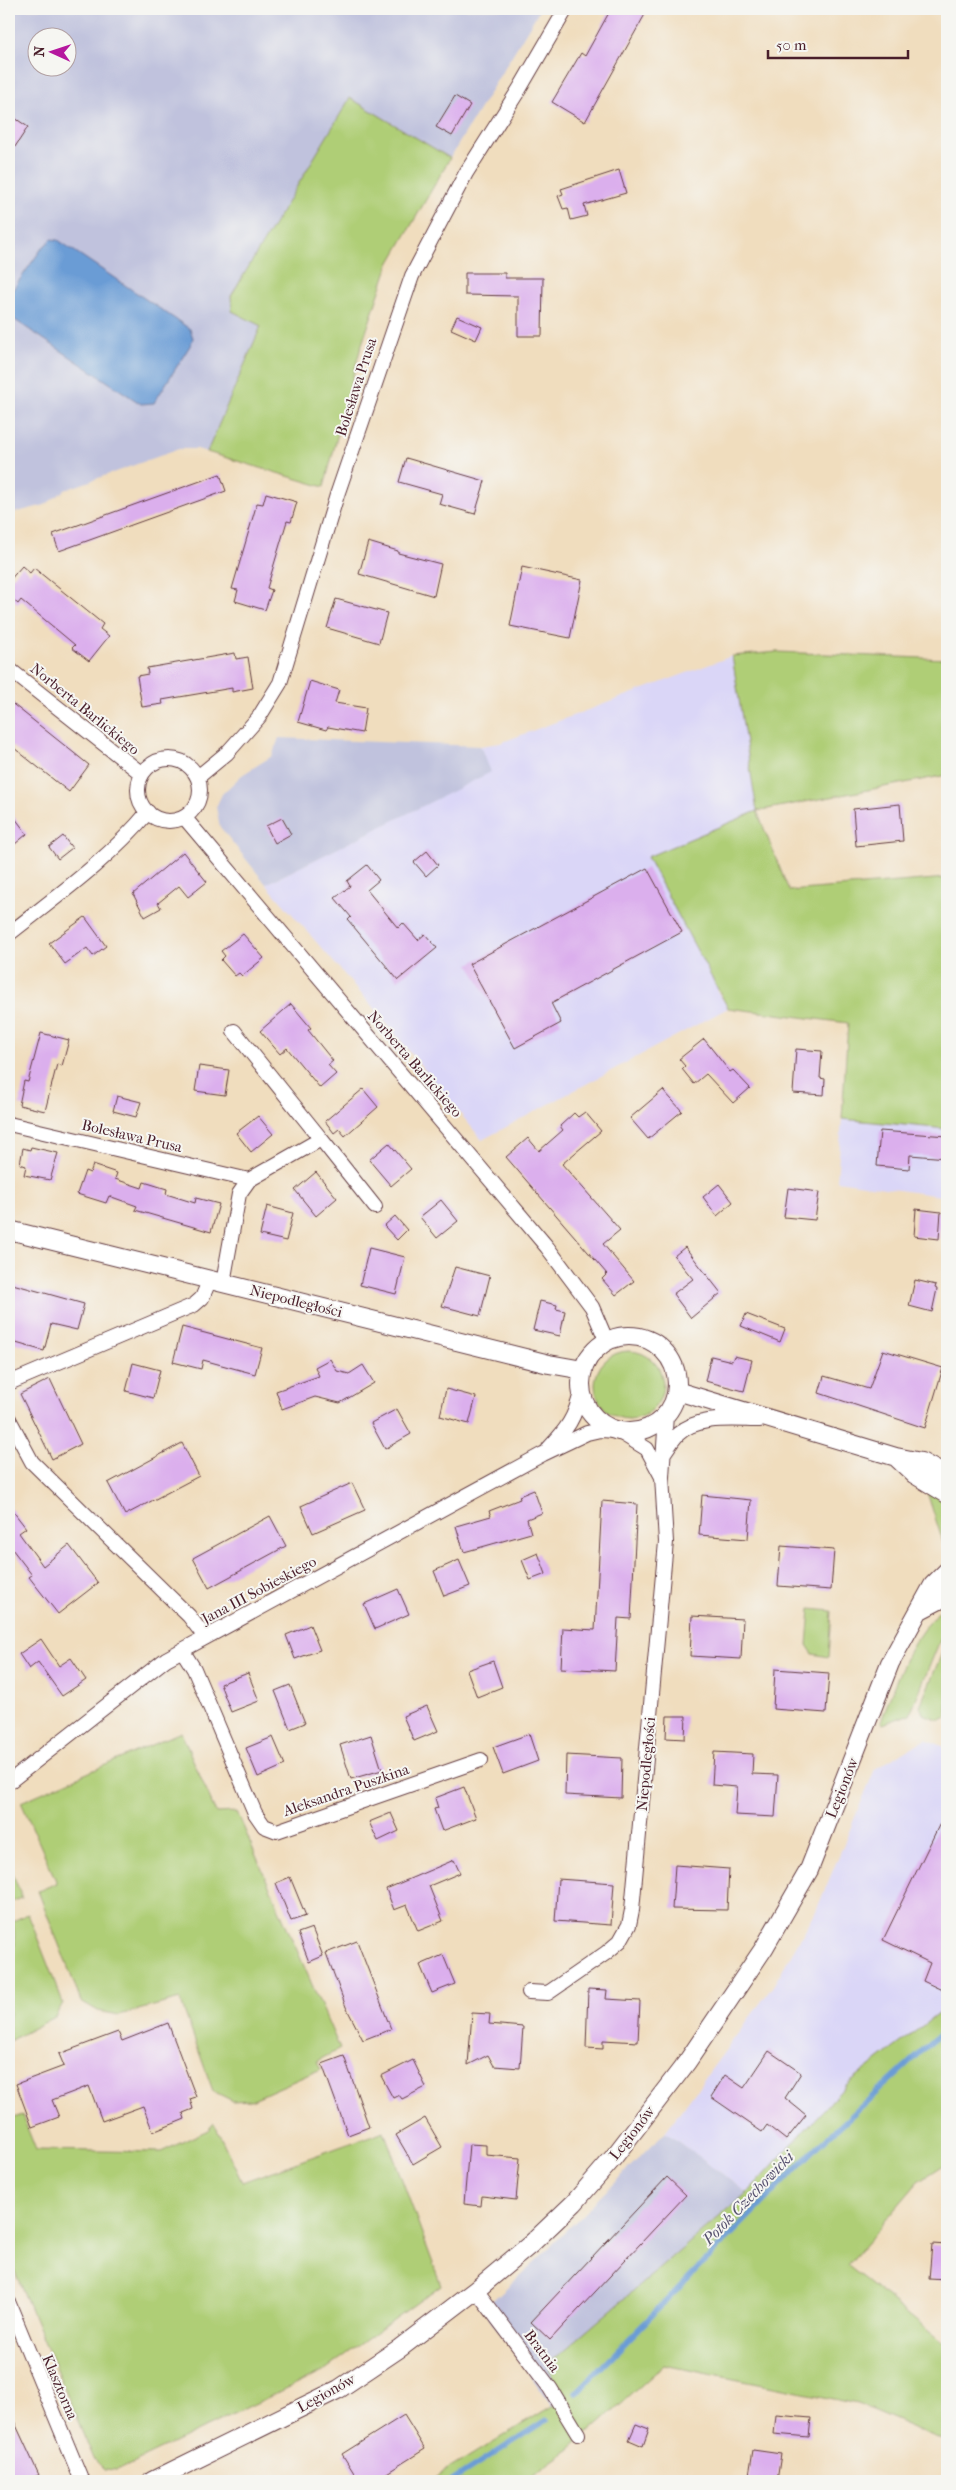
<svg xmlns="http://www.w3.org/2000/svg" width="956" height="2490" font-family="'IM FELL French Canon',serif">
<style>
.built{fill:#dad6f7}
.industrial{fill:#c0c2dd;fill-rule:evenodd}
.green{fill:#afce76;stroke:#7c7650}
.water{fill:#6b9cd5;stroke:#5a5e80}
.lines{fill:none;stroke-linecap:round;stroke-linejoin:round}
.stream{stroke:#6b9cd5;stroke-width:5.5}
.building{fill:#dbafed}
.minor-casing{stroke:#633c41;stroke-width:16}
.tertiary-casing{stroke:#633c41;stroke-width:20}
.minor{stroke:#fff;stroke-width:14}
.tertiary{stroke:#fff;stroke-width:18}
.labels{text-anchor:middle;dominant-baseline:central;stroke-width:4;stroke-linejoin:round;paint-order:stroke}
.street-label{font-size:15px;fill:#4a1f2b;stroke:#f6f6f2}
.water-label{font-size:16px;font-style:italic;fill:#57516f;stroke:#f6f6f2}
</style>
<rect width="100%" height="100%" fill="#f6f6f2"/>
<filter id="ink" filterUnits="userSpaceOnUse"><feTurbulence type="fractalNoise" baseFrequency=".02" numOctaves="2"/><feDisplacementMap in="SourceGraphic" scale="10" xChannelSelector="R" yChannelSelector="G"/><feConvolveMatrix kernelMatrix="1 2 1 2 8 2 1 2 1" color-interpolation-filters="sRGB"/></filter>
<filter id="wash" filterUnits="userSpaceOnUse"><feTurbulence type="fractalNoise" baseFrequency=".0096" numOctaves="4" result="noise"/><feDisplacementMap in="SourceGraphic" scale="20" xChannelSelector="R" yChannelSelector="G"/><feGaussianBlur stdDeviation="1.12" result="paint"/><feColorMatrix in="noise" values="0 0 0 0 0 0 0 0 0 0 0 0 0 0 0 0 0 1.4 0 .05"/><feComposite in="paint" operator="in"/></filter>
<g filter="url(#wash)">
<rect width="100%" height="100%" fill="#f0ddbe"/>
<!-- built -->
<path class="built" d="M732 656 757 811 717 991 728 1008 482 1140 377 1012 266 884 490 772 480 746 500 743Z
M842 1119 947 1129V1197L837 1181Z
M926 1739 947 1748V2007L847 2084 747 2193 665 2132 773 1986 816 1911 875 1769Z"/>
<!-- industrial -->
<path class="industrial" d="M9 9H540L450 158 350 98 232 311 261 326 207 452 197 449H179L65 490 45 505 9 514ZM38 38H68V68H38Z
M279 738 480 746 491 772 266 884 220 827 216 807 222 794 242 775 272 756Z
M665 2132 747 2193 548 2365 567 2400 552 2406 483 2309 540 2257Z"/>
<!-- green -->
<path class="green" d="M350 98 450 158 389 264 360 350 324 487 207 452 261 326 232 311 231 296Z
M777 652 947 659V775L757 811 789 891 947 878V1129L842 1119 848 1023 728 1008 647 857 757 811 732 656Z
M595 1385a34 34 0 1 1 68 0a34 34 0 1 1-68 0Z
M925 1486 947 1499V1555Z
M947 1604V1623L910 1714 883 1724 881 1722C896 1679 911 1634 947 1604Z
M810 1609 832 1611 829 1657 813 1654 807 1645Z
M947 1641V1717L940 1720 923 1714 920 1706Z
M181 1732 216 1813 237 1812 340 2049 317 2061 321 2069 251 2100 233 2101 213 2091 180 1999 119 2015 98 2011 81 2001 38 1891 57 1883 21 1802Z
M9 1863 22 1898 9 1903Z
M28 1914 63 2003 55 2017 9 2041V1957L15 1945 13 1921Z
M947 2007V2163L919 2181 847 2265 947 2346V2442L858 2404 664 2365 570 2449 525 2481H429L552 2406 567 2400 547 2365 747 2193 847 2084Z
M22 2115 36 2150 161 2152 208 2130 214 2123 242 2182 384 2131 441 2285 325 2370 117 2470 104 2469 94 2459 9 2258V2120Z"/>
<!-- water -->
<path class="water" d="M52 239 58 240 190 329 193 338 191 344 154 403 141 404 9 316V295L42 248Z"/>
<g class="lines">
<!-- stream -->
<path class="stream" d="M576 2393 816 2148 947 2028
M452 2481 547 2420"/>
</g>
<g id="blocks">
<!-- building -->
<path class="building" d="M611 9H648L585 122 552 102 581 53 585 56Z
M455 96 470 105 452 136 436 127Z
M9 114 28 127 9 156Z
M619 170 626 193 584 205 587 216 571 220 568 208 563 209 558 196 563 194 561 189Z
M465 273H505V278H543L542 336H518V296L465 295Z
M457 316 482 327 476 340 451 329Z
M406 458 485 481 475 514 439 504 442 494 399 482Z
M220 474 226 491 59 551 53 534Z
M266 493 297 502 291 522 287 521 267 588 272 590 265 610 235 601 238 590 232 589 257 503 263 504Z
M368 542 398 551V553L441 564 434 596 359 574Z
M22 566 30 573 34 568 103 624 100 629 109 636 89 661 72 648 75 645 21 600 18 604 9 596V581Z
M522 567 582 580 570 638 510 626Z
M336 599 387 613 379 643 327 628Z
M235 653 236 659 248 657 253 688 232 692V688L162 700 163 704 142 707 137 676 148 674 147 668Z
M310 681 339 690 335 703 366 708 362 733 328 727 326 730 298 722Z
M9 701 89 765 69 792 9 744Z
M900 804 903 841 856 846 853 809Z
M9 810 27 834 9 849Z
M282 818 291 834 275 843 266 826Z
M63 836 72 848 58 859 49 847Z
M427 851 438 865 426 876 414 862Z
M183 852 207 882 188 897 179 886 158 903 161 908 145 917 133 894Z
M367 865 379 880 367 890 398 928 403 923 418 940 425 934 437 948 398 980 348 920 351 917 335 898 350 886 347 881Z
M647 868 682 932 551 1003 561 1023 515 1048 469 964Z
M85 917 106 946 93 956 87 948 65 964 49 943Z
M243 934 264 958 242 976 239 973 235 976 221 960 225 956 221 951Z
M291 1004 311 1028 308 1030 333 1061 328 1065 336 1074 320 1088 287 1048 280 1054 260 1031Z
M41 1033 69 1040 62 1066 57 1064 45 1111 19 1105 24 1081 28 1082Z
M704 1039 730 1072 733 1070 750 1088 733 1103 706 1074 694 1084 682 1069 685 1066 679 1059Z
M796 1049 822 1051 820 1078 825 1079 824 1095 793 1093Z
M199 1066 229 1070 225 1095 195 1091Z
M363 1089 378 1107 345 1136 339 1129 334 1133 325 1121Z
M663 1090 682 1111 648 1139 630 1118Z
M117 1096 141 1102 136 1117 113 1111Z
M585 1112 601 1131 562 1164 620 1230 603 1244 634 1281 616 1295 602 1279 607 1274 506 1157 528 1138 539 1151 563 1130 560 1126 574 1113 578 1117Z
M258 1116 273 1134 251 1152 236 1133Z
M880 1131 947 1136V1158L910 1155 909 1169 877 1166Z
M389 1143 411 1169 391 1186 369 1160Z
M31 1147 58 1153 50 1180 24 1175 26 1166 20 1164 23 1148 30 1150Z
M93 1165 117 1173 115 1179 142 1188 144 1182 167 1189 166 1194 195 1203 196 1198 219 1204 211 1232 135 1210 137 1206 109 1196 106 1203 77 1194 85 1171 90 1173Z
M316 1172 337 1198 316 1216 295 1190Z
M719 1184 733 1202 717 1216 703 1197Z
M788 1188 819 1192 815 1220 784 1217Z
M441 1200 458 1221 437 1238 420 1217Z
M267 1206 293 1213 286 1241 260 1235Z
M916 1209 941 1212 939 1239 914 1236Z
M395 1216 407 1230 397 1240 384 1226Z
M685 1247 721 1293 691 1318 673 1294 693 1279 674 1256Z
M369 1248 405 1257 396 1294 360 1285Z
M455 1267 490 1276 480 1316 442 1306Z
M915 1280 936 1285 935 1288 937 1289 932 1312 909 1306Z
M9 1283 84 1304 77 1330 51 1324 44 1351 9 1341Z
M540 1301 557 1305 556 1309 565 1311 560 1336 533 1330Z
M746 1314 785 1329 780 1342 741 1326Z
M182 1327 262 1348 255 1374 203 1360 201 1369 173 1362Z
M883 1350 943 1368 925 1428 819 1393 824 1376 869 1389Z
M711 1356 732 1361 734 1356 752 1360 744 1391 705 1381Z
M330 1359 337 1371 349 1374 363 1365 374 1383 340 1403 315 1397 282 1409 276 1391 319 1376 315 1367Z
M133 1363 160 1370 153 1398 126 1391Z
M50 1379 81 1444 52 1459 20 1394Z
M446 1389 476 1397 469 1424 440 1416Z
M397 1409 411 1434 385 1449 371 1423Z
M182 1443 199 1476 125 1515 108 1483Z
M352 1483 365 1510 313 1533 301 1506Z
M534 1490 542 1513 527 1519 531 1533 464 1552 456 1526 491 1516 489 1511 520 1499 519 1496Z
M702 1495 751 1500 748 1539 699 1535Z
M602 1501 637 1504 631 1619 618 1618 615 1671 561 1668 563 1628 595 1630Z
M9 1506 26 1528 19 1533 43 1566 69 1545 98 1583 58 1614 29 1577 32 1575 9 1545Z
M270 1516 286 1546 209 1588 193 1558Z
M781 1546 834 1550 831 1590 778 1586Z
M538 1553 546 1574 530 1580 522 1560Z
M459 1560 470 1586 444 1596 434 1571Z
M398 1589 409 1614 375 1629 364 1604Z
M692 1616 743 1619 741 1659 690 1656Z
M310 1625 320 1650 295 1659 286 1635Z
M41 1639 59 1666 71 1658 86 1680 62 1696 38 1662 29 1669 19 1654Z
M493 1661 502 1687 477 1697 467 1670Z
M775 1669 829 1673 826 1713 773 1709Z
M248 1673 259 1701 231 1712 220 1684Z
M290 1685 305 1723 290 1729 275 1691Z
M427 1706 438 1731 414 1741 403 1716Z
M667 1716H686L685 1739 666 1738Z
M529 1734 538 1761 503 1774 493 1747Z
M371 1735 382 1770 351 1779 340 1745Z
M273 1737 285 1765 258 1777 246 1748Z
M714 1752 753 1754 752 1774 778 1775 775 1817 735 1815 737 1787 712 1785Z
M566 1755 622 1758 621 1798 565 1795Z
M464 1787 476 1818 442 1831 434 1809 438 1808 435 1798Z
M947 1809V1978L942 1990 923 1981 930 1963 883 1940Z
M391 1813 399 1831 378 1841 369 1822Z
M454 1860 460 1873 429 1886 443 1921 418 1931 407 1905 394 1910 386 1889Z
M675 1865 729 1869 727 1910 672 1909Z
M290 1877 306 1916 291 1921 276 1883Z
M558 1879 614 1883 611 1925 555 1921Z
M312 1928 323 1956 309 1962 298 1933Z
M357 1941 391 2029 363 2040 346 2007 326 1953Z
M443 1955 455 1984 432 1993 420 1965Z
M588 1989 607 1990 606 1999 640 2001 638 2042 603 2040V2049L586 2048Z
M472 2013 490 2014 489 2024 523 2027 520 2068 494 2066 488 2055 468 2065Z
M168 2023 196 2097 190 2099 193 2109 183 2113 185 2119 153 2132 143 2106 102 2121 89 2086 52 2100 59 2117 32 2127 16 2084 64 2066 59 2054 118 2032 122 2041Z
M769 2051 801 2073 785 2098 806 2115 786 2140 767 2125 762 2132 711 2097 725 2075 744 2088Z
M344 2056 369 2127 348 2135 322 2064Z
M413 2060 426 2087 402 2099 399 2095 393 2098 381 2076Z
M425 2118 442 2147 413 2164 396 2135Z
M469 2144 486 2145V2155L520 2158 516 2200 482 2196 481 2206 464 2204Z
M667 2177 686 2195 550 2340 531 2322Z
M932 2244 947 2245V2280L929 2279Z
M9 2410 39 2475 24 2481H9Z
M404 2415 425 2449 374 2481H359L342 2454Z
M776 2415 811 2418 809 2437 774 2434Z
M636 2424 649 2429 643 2446 629 2440Z
M753 2450 781 2454 777 2481H748Z"/>
</g>
</g>
<g filter="url(#ink)">
<use href="#blocks" fill-opacity="0" stroke="#633c41" stroke-width="1"/>
<g class="lines">
<defs>
<path id="minor" d="M9 669 142 774
M138 790a31 31 0 1 1 62 0a31 31 0 1 1-62 0Z
M198 777 227 753 244 734 259 717 280 683 337 495 412 276 466 173 520 88 566 9
M184 817 547 1247 592 1307 607 1342
M9 934C57 896 109 859 148 812
M234 1031 321 1139
M9 1124 249 1180
M223 1283 239 1194 249 1180 321 1139 375 1207
M9 1383 194 1305 202 1298 210 1279
M9 1419 32 1462 189 1616 205 1637
M549 1448C567 1429 575 1418 581 1392
M664 1453C668 1447 673 1439 678 1434 699 1415 734 1420 760 1420
M182 1650 194 1669 255 1813 264 1826 277 1831 481 1760
M9 1782 166 1659 543 1454 587 1433 600 1430 618 1431 647 1449 662 1477
M529 1992 548 1993 606 1953 620 1941 629 1925 632 1910 666 1542 662 1477 666 1415
M476 2290 550 2388 578 2434
M9 2304 82 2481"/>
<path id="tertiary" d="M9 1230 549 1364 583 1370
M581 1384a48 48 0 1 1 96 0a48 48 0 1 1-96 0Z
M677 1391 896 1457 921 1462 947 1476
M897 1458 914 1474 947 1494
M920 1610 947 1596
M152 2481 339 2389 400 2348 476 2290 531 2244 574 2203 613 2158 687 2062 764 1948 809 1870 890 1663 933 1585 947 1571"/>
</defs>
<!-- minor casing -->
<use href="#minor" class="minor-casing"/>
<!-- tertiary casing -->
<use href="#tertiary" class="tertiary-casing"/>
<!-- minor -->
<use href="#minor" class="minor"/>
<!-- tertiary -->
<use href="#tertiary" class="tertiary"/>
</g>
</g>
<g class="labels">
<!-- street labels -->
<g class="street-label">
<text transform="translate(356 387) rotate(-72)">Bolesława Prusa</text>
<text transform="translate(85 709) rotate(39)">Norberta Barlickiego</text>
<text transform="translate(415 1064) rotate(49)">Norberta Barlickiego</text>
<text transform="translate(132 1136) rotate(13)">Bolesława Prusa</text>
<text transform="translate(296 1301) rotate(14)">Niepodległości</text>
<text transform="translate(259 1590) rotate(-28)">Jana III Sobieskiego</text>
<text transform="translate(646 1764) rotate(-85)">Niepodległości</text>
<text transform="translate(842 1788) rotate(-68)">Legionów</text>
<text transform="translate(346 1790) rotate(-19)">Aleksandra Puszkina</text>
<text transform="translate(632 2133) rotate(-52)">Legionów</text>
<text transform="translate(542 2351) rotate(53)">Bratnia</text>
<text transform="translate(60 2387) rotate(67)">Klasztorna</text>
<text transform="translate(326 2393) rotate(-29)">Legionów</text>
</g>
<!-- water labels -->
<g class="water-label">
<text transform="translate(748 2198) rotate(-46)">Potok Czechowicki</text>
</g>
</g>
<!-- margin -->
<rect width="956" height="2490" fill="none" stroke="#f6f6f2" stroke-width="30"/>
<!-- north arrow -->
<g transform="translate(52 52) rotate(273)"><circle r="24" fill="#f6f6f2" stroke="#b1a0a2"/>
<path d="M0-4L9 19L0 12L-9 19Z" fill="#b5179e"/>
<text y="-8" font-size="14" font-weight="bold" text-anchor="middle" fill="#4a1f2b">N</text>
</g>
<!-- scale -->
<path d="M768 50v8h140v-8" fill="none" stroke="#4a1f2b" stroke-width="2.5"/>
<text x="776" y="50" font-size="15" fill="#4a1f2b" stroke="#f6f6f2" stroke-width="4" paint-order="stroke">50 m</text>
</svg>
